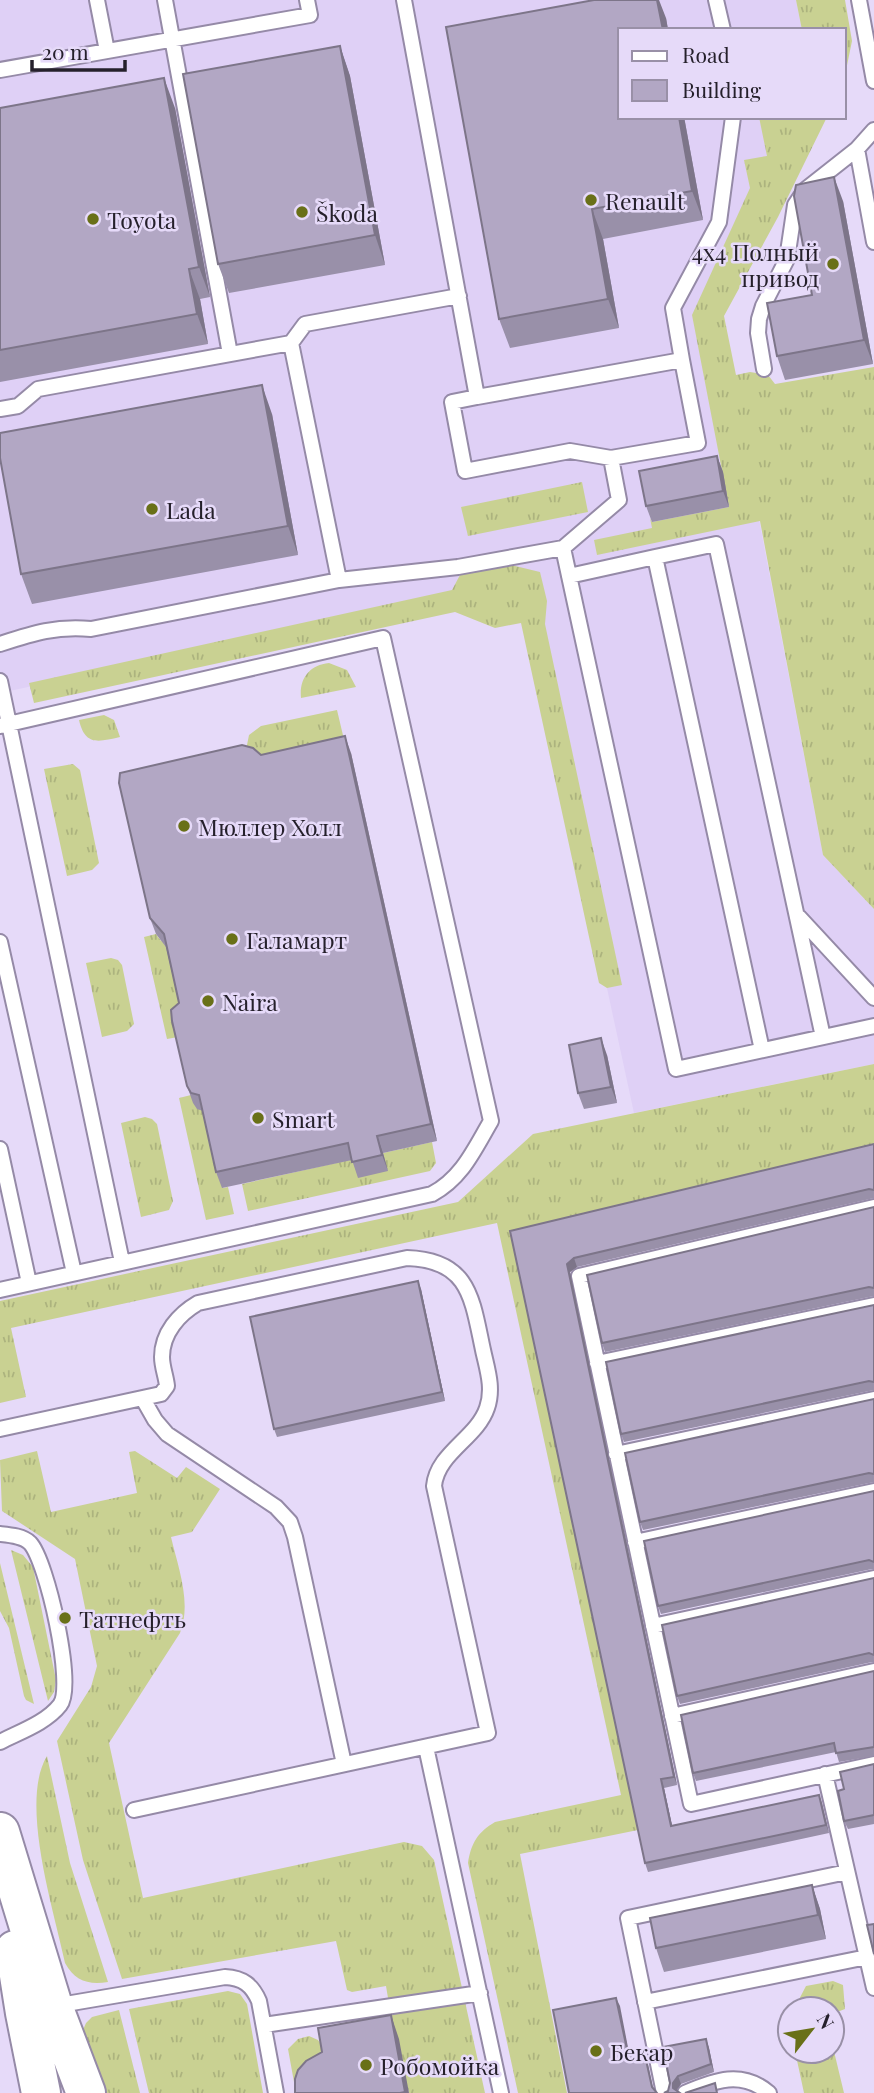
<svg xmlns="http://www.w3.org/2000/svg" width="874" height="2093" font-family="'Playfair Display',serif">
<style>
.built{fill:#dfd0f6}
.grass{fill:url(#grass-tufts)}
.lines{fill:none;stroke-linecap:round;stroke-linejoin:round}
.lane-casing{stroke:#958aa7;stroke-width:18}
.primary-casing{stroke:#958aa7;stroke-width:42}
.lane{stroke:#fff;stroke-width:14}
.primary{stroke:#fff;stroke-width:38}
.wall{fill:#9990a9}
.shaded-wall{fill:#7d7589}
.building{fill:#b2a7c4;stroke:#7d7589;stroke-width:2}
.poi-dot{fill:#697018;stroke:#e6daf9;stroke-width:2.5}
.labels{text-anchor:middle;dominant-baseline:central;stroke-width:5;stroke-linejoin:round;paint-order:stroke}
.poi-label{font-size:23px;fill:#25202b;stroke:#e6daf9;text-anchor:start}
</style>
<defs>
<pattern id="grass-tufts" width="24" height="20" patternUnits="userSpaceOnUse" patternTransform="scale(1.75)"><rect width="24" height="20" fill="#c9d192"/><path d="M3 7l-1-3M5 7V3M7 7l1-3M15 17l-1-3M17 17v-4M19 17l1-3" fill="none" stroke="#acb37e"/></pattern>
</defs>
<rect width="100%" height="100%" fill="#e6daf9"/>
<!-- built -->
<path class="built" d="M0 0H796L802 30H620V117H801L720 315 823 855 874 909V1064L634 1113 519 582 0 693Z"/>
<!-- grass -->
<path class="grass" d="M796 0H845L852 41 844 80V30H802Z
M759 117H827L778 217 724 316 736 375 750 372 768 375 775 384 874 367V909L823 855 760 521 597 555 594 540 652 528 650 518 652 522 729 507 692 315 750 188 744 160 767 156Z
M582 482 588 512 468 536 461 507Z
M511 565 540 572 547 601 545 624 622 985 607 988 599 983 521 623 495 628 455 612 34 703 29 683 452 590 460 575Z
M329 663 347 670 356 687 301 698C299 679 309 665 329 663Z
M337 710 346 748 265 772 246 750 249 735 261 726Z
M104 715 114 720 120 737C98 742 85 746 79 720Z
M73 764 80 770 99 863 92 870 67 876 44 769Z
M156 934 161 941 168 942 185 1021 178 1037 167 1039 144 937Z
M111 958 118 960 122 965 134 1024 127 1031 102 1037 86 963Z
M874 1064V1153L561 1228 638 1830 520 1854 567 2093H518L468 1863C471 1843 478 1832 495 1822L621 1795 497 1223 11 1328 26 1397 0 1403V1301L458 1202 533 1134Z
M191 1095 205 1110 223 1188 228 1187 234 1214 206 1220 179 1098Z
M145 1117 152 1119 157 1124 173 1201 169 1210 141 1217 121 1123Z
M432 1142 436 1163 430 1171 248 1211 242 1184 354 1159 387 1171 383 1153Z
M37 1451 51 1512 137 1493 129 1452 135 1451 177 1478 186 1467 220 1489 192 1532 171 1537C178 1567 192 1603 180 1633L109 1743 143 1898 404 1842 422 1846 434 1860 485 2093H409L395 2040 386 1986 352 1992 347 1990 336 1941 122 1979 83 1860 57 1741 91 1687 97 1666 75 1559 2 1511 0 1460Z
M11 1550 23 1555 33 1567 56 1680 54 1692 48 1701Z
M0 1563 34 1704 26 1700 24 1696 9 1628 0 1611Z
M47 1756 70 1863 108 1982C88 1985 75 1981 65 1963 54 1910 19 1802 47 1756Z
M833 1981 843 1985 845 2009 832 2014V2009H794L806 1986Z
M228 1991 240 1994 247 2004 263 2093H149L129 2009Z
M119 2010 140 2093H105L94 2070 83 2030 86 2023 92 2017Z
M309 2036 318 2040 324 2048 296 2093 288 2049 298 2039Z
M832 2043 844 2093H804L795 2051H832Z"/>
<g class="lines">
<defs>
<path id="lane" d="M97 0 107 51
M165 0 230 354
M404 0 477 397 682 360 673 308 719 222 733 117
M716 0 723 30
M859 0 874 81
M0 70 310 15 307 0
M857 149 874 242
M291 343 339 580
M764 369 758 333 759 319 763 306 787 259 795 205 805 190 857 149 874 130
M477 397 452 402 465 471 570 451 611 458 698 443 682 360
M0 409 18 406 38 389 291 343 305 324 459 296
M563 548 676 1069 874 1026
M655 557 716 544 823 1037
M569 576 655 557 762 1050
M0 644C34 633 55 626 91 629L339 580 458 567 563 548 619 500 611 458
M0 681 122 1262
M0 726 383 638 491 1121C474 1150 462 1178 432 1194L0 1290
M799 917 874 998
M0 942 74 1273
M0 1149 29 1283
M874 1207 579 1276 691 1804 874 1764
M597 1363 874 1305
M143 1399 155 1420 167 1434 276 1507 290 1522 295 1537 344 1764
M0 1429 161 1394 167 1386C166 1376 162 1367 162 1357 162 1333 179 1314 198 1303L407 1258C470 1260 472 1299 483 1350 487 1369 494 1388 487 1408 477 1438 437 1453 434 1486L488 1733 134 1810
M616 1454 874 1399
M0 1534C10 1535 23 1536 30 1543 47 1561 75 1686 60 1705 46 1723 19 1732 0 1742
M635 1542 874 1491
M653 1626 874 1578
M672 1716 874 1671
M426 1747 501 2093
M825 1774 874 1988
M645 2002 867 1957
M54 2006 225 1977C243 1978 252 1985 259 2001L276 2093
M264 2025 480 1993
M664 2093 628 1918 847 1872
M685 2093C715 2080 742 2070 769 2093"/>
<path id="primary" d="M0 1832 53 2006 86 2093
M15 1950 25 2013 41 2093"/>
</defs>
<!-- lane casing -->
<use href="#lane" class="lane-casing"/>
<!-- primary casing -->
<use href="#primary" class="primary-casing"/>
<!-- lane -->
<use href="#lane" class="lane"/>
<!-- primary -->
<use href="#primary" class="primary"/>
</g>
<!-- wall -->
<path class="wall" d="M666 18 703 220 603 239 619 328 510 348 499 319Z
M340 46 350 76 385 265 229 293 218 264Z
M0 108H175L210 297 200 299 208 344 0 382Z
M843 201 873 364 785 380 777 356 812 295Z
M272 414 298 555 32 604 21 574Z
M717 456 723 472 729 507 652 522 646 506Z
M351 753 437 1141 383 1153 388 1171 358 1178 352 1160 222 1188 216 1172 203 1111 197 1109 193 1103 187 1086 179 1003 166 947 156 934 150 918 261 755Z
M607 1055 617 1103 584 1109 578 1093Z
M874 1144V1198L577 1267 570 1272 677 1785 664 1788 672 1826 819 1795 829 1833 648 1872 645 1863 510 1231Z
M874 1207V1296L605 1352 602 1343Z
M421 1289 445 1401 277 1437 274 1429Z
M874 1305V1390L624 1442 621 1434Z
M874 1399V1482L643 1530 640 1522Z
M874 1491V1569H872L661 1614 658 1606Z
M874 1578V1662H872L680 1704 677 1696Z
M874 1671V1756L839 1762 836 1752 696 1781 693 1773Z
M874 1764V1824L848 1829 844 1821V1789Z
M812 1885 820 1909 826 1939 664 1972 656 1948Z
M706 2039 709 2048 714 2072 681 2084 676 2090 668 2091 670 2083Z"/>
<!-- shaded-wall -->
<path class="shaded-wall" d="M657 0H659L666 18 668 30H663Z
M340 46 350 76 385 265 375 235Z
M164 78 175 108 210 297 199 267Z
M679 117H684L703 220 692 191Z
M834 177 843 201 873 364 864 340Z
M592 209 603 239 619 328 608 299Z
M189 269 200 299 208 344 197 314Z
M262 385 272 414 298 555 288 526Z
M717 456 723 472 729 507 723 491Z
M345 736 351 753 437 1141 431 1124Z
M601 1038 607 1055 617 1103 611 1087Z
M377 1136 383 1153 388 1171 382 1155Z
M574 1258 577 1267 570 1272 677 1785 674 1777 567 1264Z
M418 1281 421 1289 445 1401 442 1392Z
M661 1779 664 1788 674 1834 671 1826Z
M819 1795 822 1803 829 1833 826 1825Z
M812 1885 820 1909 826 1939 818 1915Z
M616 1998 620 2006 631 2063 628 2054Z
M391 2015 399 2039 409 2093H405Z
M706 2039 709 2048 714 2072 711 2064Z
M644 2051 647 2060 654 2093 652 2087Z
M678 2076 681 2084 676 2091 673 2088V2083Z"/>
<!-- building -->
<path class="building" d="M594 0H657L663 30H620V117H679L692 191 592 209 608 299 499 319 446 27Z
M340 46 375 235 218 264 183 74Z
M164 78 199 267 189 269 197 314 0 350V108Z
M834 177 864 340 777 356 767 303 812 295 794 196 796 185Z
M262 385 288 526 21 574 0 458V433Z
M717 456 723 491 646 506 639 471Z
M345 736 431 1124 377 1136 382 1155 352 1162 348 1143 216 1172 199 1095 191 1093 187 1086 172 1021 171 1010 179 1003 164 934 150 918 119 783 120 773 242 745 253 748 261 755Z
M601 1038 611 1087 578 1093 569 1045Z
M874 1144V1190L869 1189 574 1258 567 1264 674 1777 661 1779 671 1826 819 1795 826 1825 645 1863 510 1231Z
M874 1207V1288L869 1287 602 1343 587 1275Z
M418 1281 442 1392 274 1429 250 1317Z
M874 1305V1382L869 1381 621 1434 606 1362Z
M874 1399V1474L869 1473 640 1522 625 1453Z
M874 1491V1562L869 1560 658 1606 644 1541Z
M874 1578V1655L869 1653 677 1696 662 1625Z
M874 1671V1747L836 1753 834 1743 693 1773 681 1715Z
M874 1764V1815L844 1821 838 1791 844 1789 840 1772Z
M812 1885 818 1915 656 1948 650 1918Z
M874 1924V1954L867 1925Z
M616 1998 628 2054 644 2051 652 2087 657 2093H569L553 2010Z
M391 2015 405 2092 400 2093H295V2079L298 2070 306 2061 322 2052 318 2028Z
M706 2039 711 2064 678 2076 673 2083V2088L680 2093H664L668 2091 670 2083 663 2047Z
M715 2083 717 2093H685Z"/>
<!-- markers -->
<g class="poi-dot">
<circle cx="591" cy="200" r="7"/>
<circle cx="302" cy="212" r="7"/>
<circle cx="93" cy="219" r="7"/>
<circle cx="833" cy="264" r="7"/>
<circle cx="152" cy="509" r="7"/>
<circle cx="184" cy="826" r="7"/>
<circle cx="232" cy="939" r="7"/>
<circle cx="208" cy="1001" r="7"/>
<circle cx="258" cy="1118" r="7"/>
<circle cx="65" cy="1618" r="7"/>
<circle cx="596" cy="2051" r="7"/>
<circle cx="366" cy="2065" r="7"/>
</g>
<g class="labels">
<!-- poi labels -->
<g class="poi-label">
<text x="605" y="200">Renault</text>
<text x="316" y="212">Škoda</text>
<text x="107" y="219">Toyota</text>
<text x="819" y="251" text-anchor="end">4x4 Полный<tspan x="819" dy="26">привод</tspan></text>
<text x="166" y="509">Lada</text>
<text x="198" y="826">Мюллер Холл</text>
<text x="246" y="939">Галамарт</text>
<text x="222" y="1001">Naira</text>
<text x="272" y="1118">Smart</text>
<text x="79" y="1618">Татнефть</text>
<text x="610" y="2051">Бекар</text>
<text x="380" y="2065">Робомойка</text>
</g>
</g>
<!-- legend -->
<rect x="618" y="28" width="228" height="91" fill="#e6daf9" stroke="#9990a7" stroke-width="2"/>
<rect x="632" y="51" width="35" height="10" fill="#ffffff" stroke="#9990a7" stroke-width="2"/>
<text x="682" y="63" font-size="21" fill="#25202b">Road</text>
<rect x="632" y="80" width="35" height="21" fill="#b2a7c4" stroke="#9990a7" stroke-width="2"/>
<text x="682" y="98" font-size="21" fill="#25202b">Building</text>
<!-- north arrow -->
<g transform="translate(811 2030) rotate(59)"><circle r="33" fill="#e6daf9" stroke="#9990a7" stroke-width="2"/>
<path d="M0-5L12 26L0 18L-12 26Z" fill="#697018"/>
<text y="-10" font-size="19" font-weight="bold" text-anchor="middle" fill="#25202b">N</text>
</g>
<!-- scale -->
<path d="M32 60v10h93v-10" fill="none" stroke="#25202b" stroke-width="3.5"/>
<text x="42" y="60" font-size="21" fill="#25202b" stroke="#e6daf9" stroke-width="5" paint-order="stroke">20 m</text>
</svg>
